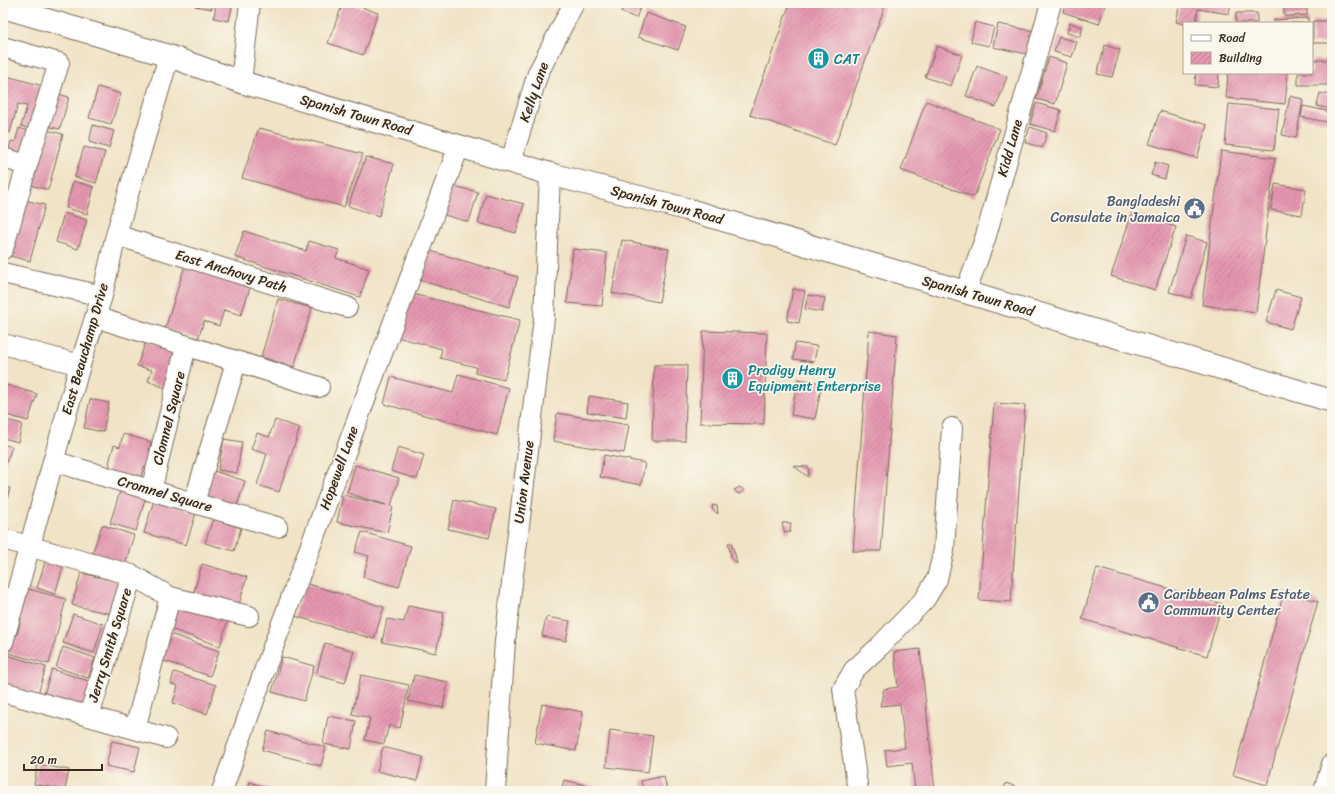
<svg xmlns="http://www.w3.org/2000/svg" width="1335" height="794" font-family="Sriracha,sans-serif">
<style>
.building{fill:url(#building-hatch)}
.lines{fill:none;stroke-linecap:round;stroke-linejoin:round}
.street-casing{stroke:#7a6b59;stroke-width:22}
.secondary-casing{stroke:#7a6b59;stroke-width:24}
.street{stroke:#fff;stroke-width:20}
.secondary{stroke:#fff;stroke-width:22}
.labels{text-anchor:middle;dominant-baseline:central;stroke-width:3.5;stroke-linejoin:round;paint-order:stroke}
.culture-label{font-size:14px;fill:#0d838f;stroke:#fbf7ec;text-anchor:start}
.street-label{font-size:14px;fill:#3b2a1e;stroke:#fbf7ec}
.service-label{font-size:14px;fill:#4e5e75;stroke:#fbf7ec;text-anchor:end}
</style>
<defs>
<pattern id="building-hatch" width="6" height="6" patternUnits="userSpaceOnUse"><rect width="6" height="6" fill="#e597b1"/><path d="M-1 1l2-2M0 6l6-6M5 7l2-2" fill="none" stroke="#bb7b8f"/></pattern>
</defs>
<rect width="100%" height="100%" fill="#fbf7ec"/>
<filter id="ink" filterUnits="userSpaceOnUse"><feTurbulence type="fractalNoise" baseFrequency=".025" numOctaves="2"/><feDisplacementMap in="SourceGraphic" scale="8" xChannelSelector="R" yChannelSelector="G"/><feConvolveMatrix kernelMatrix="1 2 1 2 8 2 1 2 1" color-interpolation-filters="sRGB"/></filter>
<filter id="wash" filterUnits="userSpaceOnUse"><feTurbulence type="fractalNoise" baseFrequency=".012" numOctaves="4" result="noise"/><feDisplacementMap in="SourceGraphic" scale="16" xChannelSelector="R" yChannelSelector="G"/><feGaussianBlur stdDeviation="0.9" result="paint"/><feColorMatrix in="noise" values="0 0 0 0 0 0 0 0 0 0 0 0 0 0 0 0 0 1.4 0 .05"/><feComposite in="paint" operator="in"/></filter>
<g filter="url(#wash)">
<rect width="100%" height="100%" fill="#f0e3c6"/>
<g id="blocks">
<!-- building -->
<path class="building" d="M196 3H213L212 9 195 6Z
M216 3H233L229 21 214 18Z
M343 3H351L378 13 363 55 328 43Z
M624 3H642L636 18 621 12Z
M790 3H886L835 145 750 115Z
M1066 3H1106L1099 24 1063 12Z
M1180 3H1231L1229 14 1198 9 1196 23 1184 24 1176 22Z
M1284 3H1307V15L1284 16Z
M646 13 686 27 678 50 638 37Z
M1236 13H1257V23H1236Z
M1308 18V23H1274V20Z
M1313 21H1332V43H1313Z
M975 22 994 27 989 46 971 42Z
M1070 23 1083 27 1080 37 1067 33Z
M998 24 1033 31 1027 54 993 47Z
M1059 37 1077 42 1072 57 1054 52Z
M1105 45 1120 50 1112 77 1097 74Z
M937 46 962 55 951 86 925 77Z
M1049 57 1067 63 1055 104 1036 99Z
M1312 60H1332V85H1298V73H1312Z
M977 66 1007 77 996 107 966 96Z
M1196 73H1219L1218 87 1195 85Z
M1228 73H1288L1285 104 1226 98Z
M3 75 43 86 31 129 21 126 27 106 18 104 10 133 3 132Z
M98 87 121 94 111 124 89 118Z
M55 93 69 97 60 129 46 126Z
M1320 93 1332 95V109L1317 106Z
M1290 96 1303 99 1296 138 1282 135Z
M926 101 1000 129 974 197 901 170Z
M1036 103 1061 110 1055 131 1030 124Z
M1229 104 1279 109 1274 150 1225 145Z
M1303 106 1332 112V123L1301 117Z
M1160 111 1207 125 1197 158 1149 144Z
M93 125 114 131 109 148 89 142Z
M1030 127 1047 133 1042 148 1025 142Z
M19 128 29 131 22 156 8 153 11 141 15 142Z
M259 128 363 154 344 207 242 178Z
M42 129 63 134 48 190 27 184Z
M84 147 105 152 96 183 75 177Z
M1221 151 1275 158 1256 312 1202 305Z
M366 157 394 164 379 216 348 206Z
M1155 162 1168 166 1165 179 1151 175Z
M73 181 94 187 87 214 66 208Z
M1275 184 1306 189 1302 215 1271 210Z
M449 185 478 192 469 222 441 214Z
M486 194 524 204 516 233 478 223Z
M25 200 45 205 30 261 10 256Z
M64 213 87 220 78 249 56 242Z
M1132 213 1176 227 1155 290 1111 276Z
M244 231 306 251 309 241 339 250 336 258 369 269 360 297 235 257Z
M1186 236 1207 242 1191 298 1169 292Z
M622 240 669 249 659 302 612 293Z
M424 249 518 277 509 307 415 279Z
M573 249 607 253 602 306 567 303Z
M185 265 251 285 241 315 224 310 219 326 204 321 198 339 165 329Z
M793 289 805 291 799 323 787 321Z
M1276 290 1301 297 1291 329 1266 322Z
M408 293 520 320 504 380 475 373 476 367 440 358 442 349 397 337Z
M808 295 825 298 822 312 805 309Z
M278 299 312 308 294 367 261 357Z
M703 331 767 333 764 424 700 423Z
M869 331 897 335 881 551H853Z
M146 341 180 353 168 389 148 381 152 370 137 366Z
M795 343 817 346 814 362 793 359Z
M654 365H687L685 441H652Z
M458 374 509 388 497 435 384 404 391 377 453 393Z
M798 379 822 383 815 419 791 415Z
M7 385 37 394 28 421 3 414V398Z
M589 396 628 402 626 418 587 412Z
M90 399 109 403 103 432 84 428Z
M994 403 1025 405 1011 602 979 600Z
M557 413 629 425 624 453 553 441Z
M3 419 22 424 18 442 3 438Z
M275 420 300 428 279 492 257 485 267 454 251 449 257 433 269 437Z
M123 434 151 442 149 451 153 452 148 468 144 467 139 483 108 473 110 464 109 463 114 445 120 447Z
M224 439 242 442 237 473 218 470Z
M3 444 12 447 3 470Z
M398 447 424 455 417 479 391 471Z
M604 455 645 463 641 485 600 477Z
M355 465 399 478 391 506 393 507 387 533 337 522 343 495 386 505 347 493Z
M794 466 809 467 808 477Z
M214 471 245 481 235 512 204 502Z
M3 486 10 488 3 513Z
M740 487 745 491 739 494 734 490Z
M120 491 145 499 136 531 110 523Z
M154 500 196 513 186 545 144 533Z
M454 500 496 509 489 538 448 529Z
M713 505 717 506 718 514 712 509Z
M213 519 241 528 234 551 205 543Z
M782 523H791L790 532 785 533Z
M102 525 134 535 124 567 91 557Z
M362 532 411 546 399 587 363 577 369 556 355 552Z
M728 543H731L735 554 737 564 731 557Z
M46 559 64 564 55 594 37 588Z
M202 564 247 577 238 608 193 595Z
M1097 568 1222 604 1207 656 1082 619Z
M81 573 119 582 111 614 72 605Z
M305 583 384 607 374 639 295 616Z
M21 587 66 599 49 664 4 652 9 633 17 635 21 618 14 616Z
M1284 592 1318 601 1267 785 1233 775Z
M176 602 228 620 220 646 167 628Z
M408 606 444 613 436 653 382 642 387 619 404 622Z
M73 614 103 624 94 653 63 643Z
M546 617 570 621 566 641 542 636Z
M167 633 219 651 210 676 158 659Z
M325 643 354 651 345 683 316 675Z
M63 647 95 658 88 678 56 667Z
M920 649 935 791H915L912 763 887 766 885 750 905 748 900 704 880 706 884 689 898 687 894 652Z
M7 655 46 667 38 694 3 684V669Z
M282 657 314 666 304 701 272 692Z
M52 669 91 682 81 712 42 700Z
M174 672 216 685 207 714 173 703 178 686 171 684Z
M361 675 409 685 400 728 389 725 384 744 365 740 370 718 352 714Z
M414 675 448 682 443 708 408 701Z
M542 704 583 712 576 751 535 743Z
M328 716 356 721 351 749 323 744Z
M610 730 653 736 648 772 606 767Z
M268 731 326 747 321 766 262 750Z
M112 741 140 747 134 772 106 766Z
M383 747 423 757 417 781 377 771Z
M38 764 69 770 65 790 34 784Z
M664 776 667 791H643L641 781Z
M564 780 600 788V791H561Z
M250 782 275 791H247Z
M1006 783 1024 790 1023 791H1003Z"/>
</g>
</g>
<g filter="url(#ink)">
<use href="#blocks" fill-opacity="0" stroke="#7a6b59" stroke-width="1"/>
<g class="lines">
<defs>
<path id="street" d="M3 47 59 63 27 165 3 249
M241 82 250 3
M3 158 27 165
M511 161 538 73 574 3
M116 235 347 307
M3 273 102 296
M965 293 985 239 1051 3
M95 317 319 387
M3 344 80 365
M53 461 194 503 277 527
M151 491 186 346
M194 503 236 362
M3 539 132 575 170 597 249 616
M3 642 80 365 102 296 116 235 169 56
M3 692 166 738
M89 716 132 575
M135 729 170 597
M222 791 266 666 459 146
M495 791 505 641 544 318 550 174
M858 791 843 689 854 670 879 647 925 599 937 579 944 550 952 428
M1324 791 1332 764"/>
<path id="secondary" d="M3 7 169 56 241 82 459 146 550 174 686 209 1332 401"/>
</defs>
<!-- street casing -->
<use href="#street" class="street-casing"/>
<!-- secondary casing -->
<use href="#secondary" class="secondary-casing"/>
<!-- street -->
<use href="#street" class="street"/>
<!-- secondary -->
<use href="#secondary" class="secondary"/>
</g>
</g>
<!-- icons -->
<defs>
<symbol id="building-disc" viewBox="-11 -11 22 22"><circle r="9.5" fill="#0f9aa8" stroke="#fbf7ec"/><path d="M-4-6H4V6H1V3H-1V6H-4ZM-2.5-4.3h1.7v1.8h-1.7ZM.8-4.3h1.7v1.8H.8ZM-2.5-1h1.7V.8h-1.7ZM.8-1h1.7V.8H.8Z" fill="#fff"/></symbol>
<symbol id="civic-disc" viewBox="-11 -11 22 22"><circle r="9.5" fill="#5c6f8a" stroke="#fbf7ec"/><path d="M-.6-6.5H3V-4.5H.6V-3L4-1V1h2V6H-6V1h2V-1L-.6-3ZM-1.2 2.5V6h2.4V2.5Z" fill="#fff"/></symbol>
</defs>
<g fill-rule="evenodd">
<use href="#building-disc" x="806" y="46" width="25" height="25"/>
<use href="#civic-disc" x="1182" y="196" width="25" height="25"/>
<use href="#building-disc" x="720" y="366" width="25" height="25"/>
<use href="#civic-disc" x="1136" y="590" width="25" height="25"/>
</g>
<g class="labels">
<!-- culture labels -->
<g class="culture-label">
<text x="834" y="59">CAT</text>
<text x="748" y="370">Prodigy Henry<tspan x="748" dy="16">Equipment Enterprise</tspan></text>
</g>
<!-- street labels -->
<g class="street-label">
<text transform="translate(534 92) rotate(-71)">Kelly Lane</text>
<text transform="translate(356 115) rotate(16)">Spanish Town Road</text>
<text transform="translate(1010 148) rotate(-74)">Kidd Lane</text>
<text transform="translate(667 205) rotate(15)">Spanish Town Road</text>
<text transform="translate(231 271) rotate(17)">East Anchovy Path</text>
<text transform="translate(978 296) rotate(16)">Spanish Town Road</text>
<text transform="translate(85 349) rotate(-74)">East Beauchamp Drive</text>
<text transform="translate(169 418) rotate(-76)">Clomnel Square</text>
<text transform="translate(339 468) rotate(-70)">Hopewell Lane</text>
<text transform="translate(524 482) rotate(-83)">Union Avenue</text>
<text transform="translate(165 494) rotate(16)">Cromnel Square</text>
<text transform="translate(110 645) rotate(-73)">Jerry Smith Square</text>
</g>
<!-- service labels -->
<g class="service-label">
<text x="1180" y="201">Bangladeshi<tspan x="1180" dy="16">Consulate in Jamaica</tspan></text>
<text x="1164" y="594" text-anchor="start">Caribbean Palms Estate<tspan x="1164" dy="16">Community Center</tspan></text>
</g>
</g>
<!-- margin -->
<rect width="1335" height="794" fill="none" stroke="#fbf7ec" stroke-width="16"/>
<!-- legend -->
<rect x="1183" y="22" width="130" height="52" fill="#fbf7ec" stroke="#aea59a"/>
<rect x="1191" y="35" width="20" height="6" fill="#ffffff" stroke="#aea59a"/>
<text x="1219" y="42" font-size="12" fill="#3b2a1e">Road</text>
<rect x="1191" y="52" width="20" height="12" fill="url(#building-hatch)" stroke="#aea59a"/>
<text x="1219" y="62" font-size="12" fill="#3b2a1e">Building</text>
<!-- scale -->
<path d="M24 764v6h78v-6" fill="none" stroke="#3b2a1e" stroke-width="2"/>
<text x="30" y="764" font-size="12" fill="#3b2a1e" stroke="#fbf7ec" stroke-width="3" paint-order="stroke">20 m</text>
</svg>
